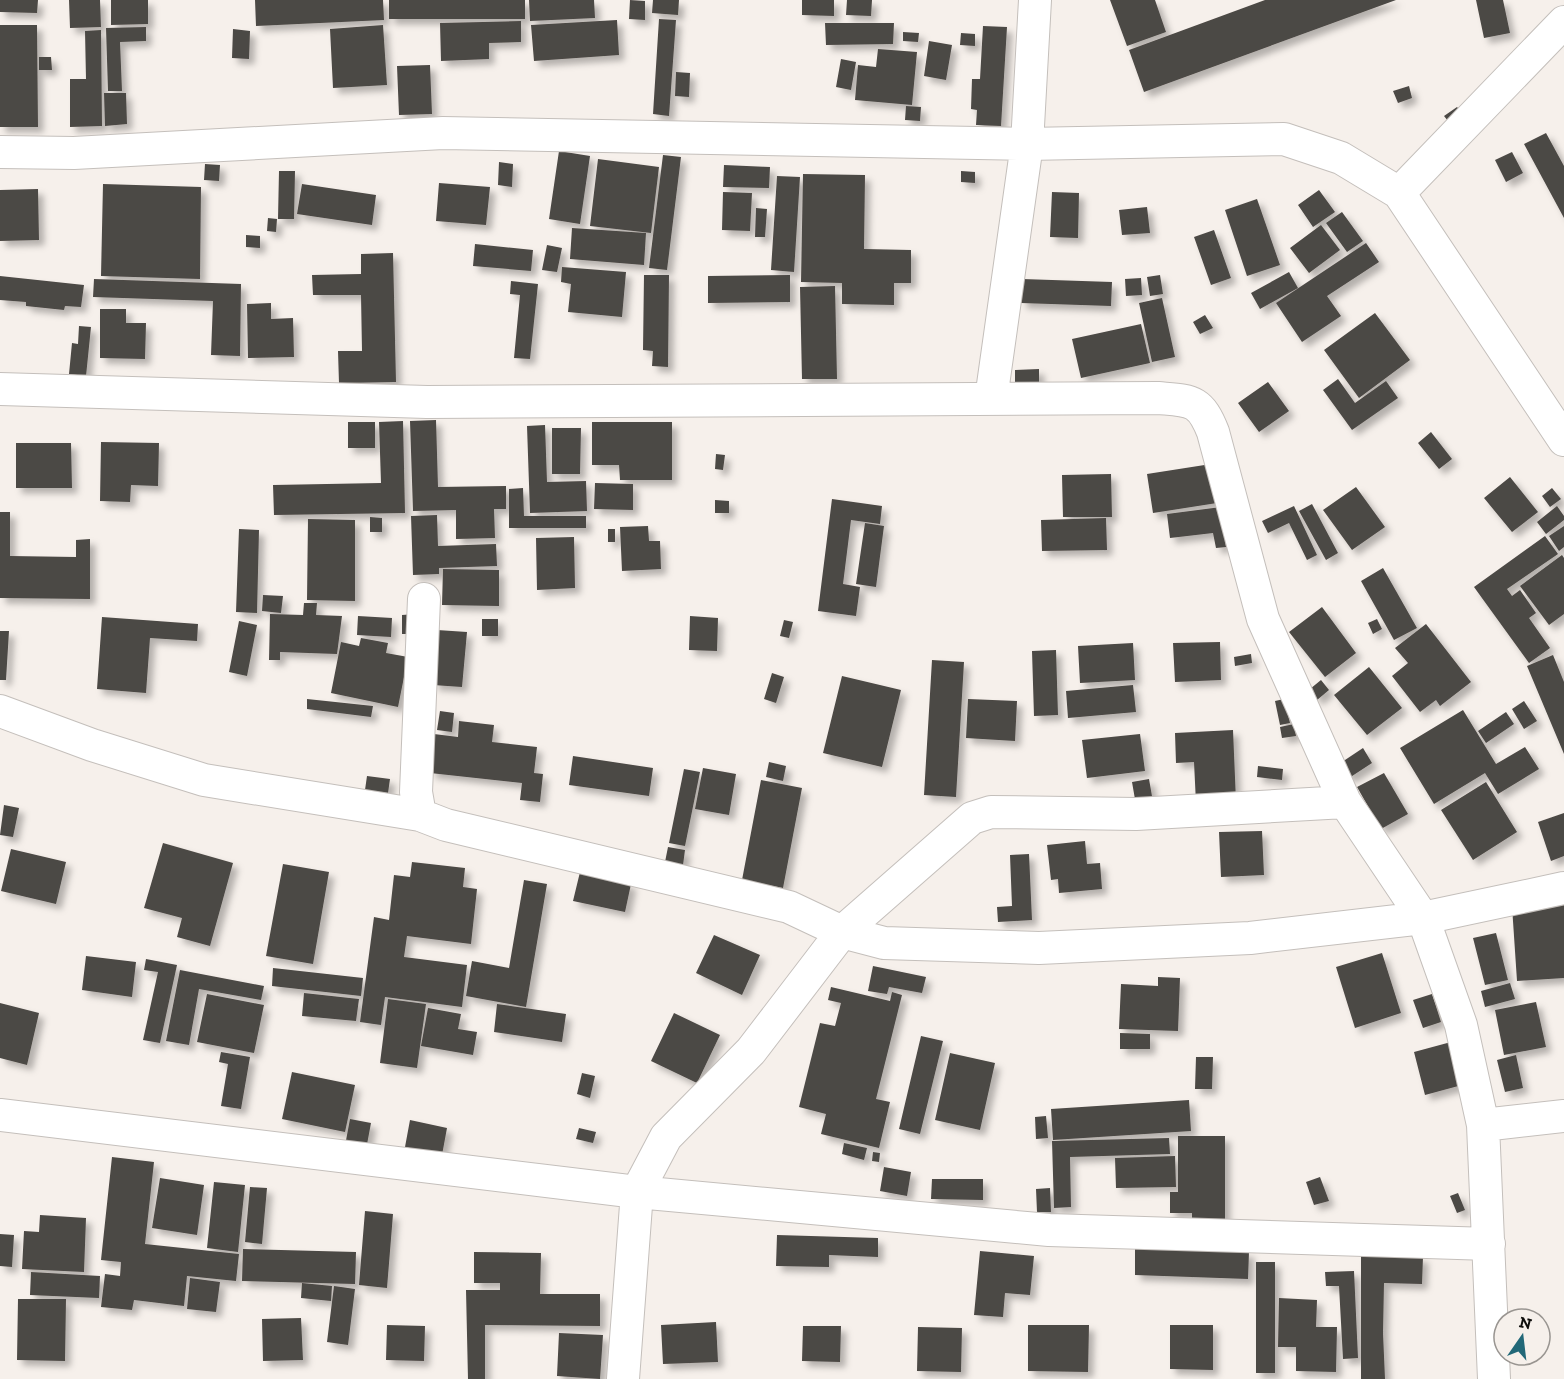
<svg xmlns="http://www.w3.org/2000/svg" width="1564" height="1379" font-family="'Zilla Slab',serif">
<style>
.building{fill:#4c4844;filter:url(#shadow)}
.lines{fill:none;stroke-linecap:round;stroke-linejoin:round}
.minor-casing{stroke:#c4bfbb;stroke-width:34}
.minor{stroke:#fff;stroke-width:32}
</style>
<defs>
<filter id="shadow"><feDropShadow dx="5.5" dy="5.5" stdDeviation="3" flood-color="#0004"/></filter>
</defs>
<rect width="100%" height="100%" fill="#f6f0eb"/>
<!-- building -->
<path class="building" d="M0 0H38L37 13 0 12Z
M69 0H100L101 27 70 28Z
M111 0H148V24L111 25Z
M255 0H383L384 20 256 26Z
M389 0H525V19H389Z
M529 0H594L595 18 530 21Z
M630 0 645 1V20L629 19Z
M653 0H679L678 15 652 13Z
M802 0H834V16L802 15Z
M847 0H872L871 16 846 15Z
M1110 0H1155L1166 32 1127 46Z
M1265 0H1396L1144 92 1129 50Z
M1476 0H1503L1510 33 1484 38Z
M659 19 676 20 669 116 653 114Z
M617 20 619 55 534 61 531 25Z
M521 21V42L489 43V59L441 61 440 23Z
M825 23H894L893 44 826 45Z
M0 25H37L38 127H0Z
M383 25 387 85 333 88 330 29Z
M983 26 1007 27 1001 126 976 125 977 110 971 109 972 79H980Z
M146 27V41L120 42 122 91H108L106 28Z
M233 29 250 31 249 59 232 58Z
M101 30 102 126 70 127V79H86L85 31Z
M903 32 919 33 918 42 903 41Z
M961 33 975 34V46L960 45Z
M929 41 952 45 946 80 924 76Z
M878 49 917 52 912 105 855 100 858 65 876 67Z
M39 57H51L52 70H39Z
M841 59 856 62 851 90 836 87Z
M430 65 432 114 399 115 397 66Z
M676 72 690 73 689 97 675 96Z
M1409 86 1412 98 1398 103 1393 91Z
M104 93H126L127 124 105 126Z
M906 106 921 107 920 121 905 120Z
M1457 107 1465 116 1452 126 1444 116Z
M1546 133 1564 166V218L1524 144Z
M559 151 590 156 580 224 549 219Z
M1512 152 1523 173 1506 182 1495 160Z
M663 155 681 157 667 270 649 268Z
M598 159 659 167 651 233 590 226Z
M499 162 513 164 512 187 498 185Z
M205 164 220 165 219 181 204 180Z
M724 165 770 167 769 188 723 187Z
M279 171H295L294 219H278Z
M961 171 975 172V183L961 182Z
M803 174 865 175 864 249 911 250V283H894V305L842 304V283L801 282Z
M777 176 800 177 794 272 771 270Z
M439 183 490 187 486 225 436 221Z
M103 184 201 187 200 279 101 276Z
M302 184 376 195 372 225 297 214Z
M38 189 39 240 0 241V190Z
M1319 190 1335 212 1313 227 1298 205Z
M723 192 752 193 750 231 722 230Z
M1052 192 1079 193 1078 238 1050 237Z
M1257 199 1280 265 1247 276 1225 210Z
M1147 207 1150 233 1122 235 1119 210Z
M756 208 767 209 765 237H755Z
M1342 212 1363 241 1347 252 1326 223Z
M268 218 277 219 276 232 267 231Z
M1321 225 1340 250 1309 273 1290 248Z
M572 228 646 233 644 265 570 259Z
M1214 230 1231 278 1211 285 1194 237Z
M246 235 260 236V248L246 247Z
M1366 243 1379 262 1327 296 1341 316 1302 342 1276 303Z
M475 244 533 250 531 271 473 266Z
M547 245 562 248 557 272 542 270Z
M393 253 396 382 339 383 338 351H362L361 295H313L312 275 361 274V254Z
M562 267 626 272 622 317 568 312 571 284 561 282Z
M1289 272 1298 288 1260 309 1251 293Z
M644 275H669L668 367 652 366 653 351 643 350Z
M790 275V302L708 303V276Z
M1160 275 1163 294 1150 296 1147 277Z
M0 276 84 285 81 307 65 306 64 310 26 306V302L0 300Z
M1141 278 1142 295 1126 296 1125 279Z
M94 279 241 284 240 356 211 355 213 301 93 297Z
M1022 279 1112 282 1111 306 1021 303Z
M511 281 538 284 530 359 514 358 520 295 510 294Z
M835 286 837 379H802L800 287Z
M1162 298 1175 357 1152 362 1139 303Z
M271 303V319L293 318 294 357 248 358 247 304Z
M100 309H126V323H146L145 359 100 358Z
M1375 313 1410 360 1359 398 1324 350Z
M1205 315 1213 328 1200 334 1193 322Z
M1141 324 1150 363 1081 378 1072 339Z
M79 326 91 327 86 376 69 374 72 343 78 344Z
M1039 369V384L1015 385V370Z
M1338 379 1355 403 1386 381 1398 398 1352 430 1323 390Z
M1268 382 1289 411 1259 432 1238 403Z
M436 420 438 487 506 486V509H494L495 538 456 539V510L413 511 410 421Z
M403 421 405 513 274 515 273 485 381 483 379 422Z
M348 422H375V448H348Z
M592 422H672V480H620L619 465H592Z
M545 425 547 482 586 481 587 511 530 513 527 426Z
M552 428H581L580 474H552Z
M1431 432 1452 459 1439 469 1418 443Z
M101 442 159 443 158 486 131 485 130 502 100 501Z
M16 443H71L72 488H16Z
M716 454 725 455 723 470 715 469Z
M1211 464 1217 503 1153 513 1147 474Z
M1111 474 1112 517H1063L1062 475Z
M1510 477 1538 512 1512 532 1484 498Z
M595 483 633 484V510L594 509Z
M1356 487 1385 527 1352 550 1323 510Z
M523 488 524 516H586V528H509V489Z
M1552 488 1561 499 1550 507 1542 496Z
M832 499 882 506 880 524 851 520 843 584 860 587 856 616 818 611Z
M715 500 729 501V513H715Z
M1312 504 1338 553 1326 560 1299 511Z
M1294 506 1317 555 1307 560 1289 523 1268 533 1262 521Z
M1557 506 1564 516V520L1546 534 1537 522Z
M1221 507 1226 547 1216 548 1213 533 1170 538 1167 514Z
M0 512H10V556L76 557V540L90 539V599L0 598Z
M437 515 438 546 496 544 497 566 439 568V574L413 575 411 516Z
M370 517 382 518V532H370Z
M1106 518 1107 550 1042 551 1041 520Z
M308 519 355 520V601L307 600Z
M865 523 884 526 876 587 856 584Z
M648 526 649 541H660L661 569 622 571 620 527Z
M1564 526V547L1559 551 1549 536Z
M239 529 259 530 257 613 236 612Z
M608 529H615V542H608Z
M1545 536 1558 554 1507 589 1512 596 1520 590 1536 613 1529 618 1550 648 1529 663 1474 587Z
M574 537 575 588 537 590 536 538Z
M1562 555 1564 558V614L1549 625 1520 586Z
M1383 568 1417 628 1394 640 1361 581Z
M443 569 499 570V606L442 605Z
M263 595 283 596 281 613 262 611Z
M304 603H317L316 615 342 616 337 654 280 652V660H269L270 614 303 615Z
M1322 607 1356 653 1325 677 1289 632Z
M416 614 415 634H402V615Z
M358 616 392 618 391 637 357 635Z
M690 616 718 618 717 651 689 650Z
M102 617 198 624 197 641 150 638 146 693 97 689Z
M482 619H498V636H482Z
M1377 619 1382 629 1373 634 1368 623Z
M784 620 793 622 789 638 780 636Z
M239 621 257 625 247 676 229 672Z
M1426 624 1471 682 1440 706 1436 700 1420 712 1392 676 1408 663 1395 648Z
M437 630 467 632 462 687 433 685Z
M0 631H9L6 680H0Z
M361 638 388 643 386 653 408 657 398 707 331 693 341 642 359 646Z
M1220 642 1221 680 1175 682 1173 643Z
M1133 643 1135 680 1080 683 1078 646Z
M1056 650 1058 715 1034 716 1032 651Z
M1251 654 1252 663 1235 666 1234 657Z
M1553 655 1564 682V754L1527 666Z
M932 660 964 662 956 797 924 795Z
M1369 667 1402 708 1367 735 1334 695Z
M772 673 784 677 776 703 764 699Z
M842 676 901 690 882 767 823 753Z
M1321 680 1329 690 1317 700 1310 689Z
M1133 685 1136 712 1068 718 1066 691Z
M307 699 373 706 371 717 307 709Z
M968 699 1017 701 1015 741 966 738Z
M1284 699 1290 723 1280 725 1275 701Z
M1524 701 1537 721 1524 729 1512 709Z
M1463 710 1496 764 1525 747 1539 769 1498 794 1485 773 1434 804 1400 748Z
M440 711 454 713 452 732 437 730Z
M1506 712 1514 724 1486 743 1478 731Z
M459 721 494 725 492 742 537 747 534 773 543 774 540 802 520 800 522 783 430 773 434 734 458 737Z
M1294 724 1296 736 1282 738 1280 727Z
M1233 730 1236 801 1196 803 1194 762 1176 763 1175 733Z
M1140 734 1145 771 1087 778 1082 740Z
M1363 748 1372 763 1349 778 1339 764Z
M573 756 653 768 649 796 569 785Z
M769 762 786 766 783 781 766 777Z
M1258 766 1283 769 1282 780 1257 777Z
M703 768 736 774 729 815 695 809Z
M684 769 700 772 685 846 669 843Z
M1384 773 1408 814 1381 829 1357 787Z
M367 776 390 779 388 793 365 790Z
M1149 779 1153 802 1136 805 1132 782Z
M761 780 802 788 783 888 742 880Z
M1486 782 1517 832 1473 860 1441 810Z
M4 805 19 808 13 837 0 835Z
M1564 813V856L1551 861 1538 822Z
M1262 831 1264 875 1221 877 1219 832Z
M1085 841 1087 864 1100 863 1102 889 1059 893 1058 879 1051 880 1047 845Z
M163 843 233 863 210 946 177 937 182 918 144 908Z
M668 847 685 850 683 865 665 862Z
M11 849 66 862 56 904 1 891Z
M1029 854 1032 920 998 922 997 907 1012 906 1010 855Z
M412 862 465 868 463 887 477 889 471 944 407 936 404 957 467 965 462 1007 385 997 381 1025 360 1022 374 917 389 920 394 875 410 877Z
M283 864 329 872 313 964 266 956Z
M580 872 631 884 625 912 573 901Z
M524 880 547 884 526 1007 466 996 472 961 509 968Z
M1564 903V978L1517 981 1512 906Z
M1496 933 1508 980 1485 985 1473 938Z
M714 935 760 955 742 995 696 973Z
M1382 953 1401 1013 1355 1028 1336 967Z
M86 956 136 962 132 997 82 990Z
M146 959 177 965 160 1043 143 1040 158 972 144 970Z
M873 966 926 977 922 993 889 987 887 994 868 991Z
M273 968 363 978 361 996 272 986Z
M180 970 264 986 261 1000 199 989 189 1045 166 1041Z
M1158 977 1180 978 1178 1031 1119 1029 1121 984 1158 986Z
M1510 983 1515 999 1485 1007 1481 991Z
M831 987 890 1001 892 992 902 995 876 1099 890 1102 879 1148 821 1134 826 1114 799 1107 820 1023 835 1026 841 1003 828 1000Z
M304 993 359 999 356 1021 302 1016Z
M207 994 264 1005 254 1053 197 1042Z
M1432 994 1441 1022 1423 1028 1413 1000Z
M388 999 426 1004 417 1068 380 1063Z
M1536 1002 1546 1047 1504 1055 1495 1010Z
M0 1003 39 1013 27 1065 0 1058Z
M497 1004 566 1014 562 1042 494 1032Z
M428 1008 461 1014 458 1029 477 1032 473 1055 421 1046Z
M674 1013 720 1035 697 1083 651 1061Z
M1120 1033 1150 1034V1049H1120Z
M921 1036 943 1041 920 1134 899 1129Z
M1451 1042 1462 1085 1425 1095 1414 1052Z
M221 1052 250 1057 241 1109 221 1106 228 1064 219 1062Z
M950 1053 995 1063 980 1130 935 1120Z
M1516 1055 1523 1088 1505 1092 1497 1060Z
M1196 1057H1213L1212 1089H1195Z
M292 1072 355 1085 345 1132 282 1119Z
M582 1073 595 1076 590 1098 577 1094Z
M1189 1100 1191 1131 1053 1140 1051 1109Z
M1046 1116 1048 1138 1036 1139 1035 1117Z
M350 1119 371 1123 365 1155 344 1151Z
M410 1120 447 1128 442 1155 405 1147Z
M579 1128 596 1132 593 1143 576 1139Z
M1178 1136H1225V1227L1192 1226V1213H1170V1192H1178Z
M1169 1138 1170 1154 1070 1157 1071 1207 1054 1208 1052 1141Z
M844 1143 867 1148 864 1160 842 1154Z
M873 1152 880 1153 879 1162 872 1161Z
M1175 1156 1176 1187 1116 1188 1115 1158Z
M112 1157 154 1162 145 1244 239 1254 236 1281 187 1276 184 1306 134 1300 132 1310 101 1307 105 1274 120 1276 121 1262 101 1260Z
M884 1167 911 1172 907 1196 880 1191Z
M1320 1177 1329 1201 1314 1205 1306 1182Z
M160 1178 204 1185 197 1235 152 1228Z
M932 1179H983V1200L931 1199Z
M214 1182 245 1185 238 1252 207 1248Z
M250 1187 267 1188 262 1244 245 1242Z
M1050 1188 1051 1212H1037L1036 1189Z
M1458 1193 1465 1210 1457 1213 1450 1196Z
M365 1211 393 1214 387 1288 359 1285Z
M40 1215 86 1218 84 1272 22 1269 24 1231 39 1232Z
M0 1234 14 1235 12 1267 0 1266Z
M777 1235 878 1238V1257L829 1255V1267L776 1266Z
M1135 1248 1249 1252 1248 1279 1135 1275Z
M243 1249 356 1252 355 1284 242 1281Z
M980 1251 1034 1256 1030 1295 1005 1293 1003 1317 974 1315Z
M474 1252 541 1253 540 1294H600V1326L485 1325V1379H468L466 1290H500V1283H474Z
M1361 1255 1423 1257 1422 1284 1384 1283 1383 1333 1385 1379H1361Z
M1256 1262H1275V1373H1256Z
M1354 1271 1358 1358 1343 1359 1339 1286H1326L1325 1272Z
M31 1272 100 1276 99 1298 30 1295Z
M190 1278 220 1282 216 1312 187 1309Z
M302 1283 332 1286 331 1301 301 1298Z
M334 1286 355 1289 348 1345 327 1342Z
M1279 1298 1317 1300 1316 1327H1337L1336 1372 1296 1371V1347H1278Z
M18 1299H66L65 1361 17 1360Z
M301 1318 303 1360 263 1361 262 1319Z
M716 1322 718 1362 663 1364 661 1325Z
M387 1325 425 1326 424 1361 386 1360Z
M1028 1325H1089L1088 1372 1028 1371Z
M1170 1325H1213V1370L1170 1369Z
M803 1326H841L840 1362 802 1361Z
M918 1327 962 1328 961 1372 917 1371Z
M559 1333 603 1335 600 1379 557 1376Z"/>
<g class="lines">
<defs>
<path id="minor" d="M0 152 74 153 443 133 1027 144 1284 139 1341 158 1399 193 1564 440
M1399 193 1564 22
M0 389 427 402 1158 398C1191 401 1200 399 1213 432L1263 619 1345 802 1423 918 1461 1025 1483 1125 1494 1379
M991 399 1027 144 1035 0
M0 711 92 745 204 780 420 815 446 825 789 907 842 932 884 943 1039 948 1250 938 1423 918 1564 888
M420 815 416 792 424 599
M0 1115 637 1192 1049 1230 1489 1244
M1483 1125 1564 1116
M623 1379 637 1192 666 1137 751 1051 842 932 972 818 991 812 1136 814 1345 802"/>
</defs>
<!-- minor casing -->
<use href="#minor" class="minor-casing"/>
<!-- minor -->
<use href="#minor" class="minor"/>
</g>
<!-- north arrow -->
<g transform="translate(1522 1337) rotate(14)"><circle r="28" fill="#f6f0eb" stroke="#999591" stroke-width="1.5"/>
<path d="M0-4.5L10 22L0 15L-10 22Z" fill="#226878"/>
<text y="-9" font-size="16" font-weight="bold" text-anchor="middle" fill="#0e0d0b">N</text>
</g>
</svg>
